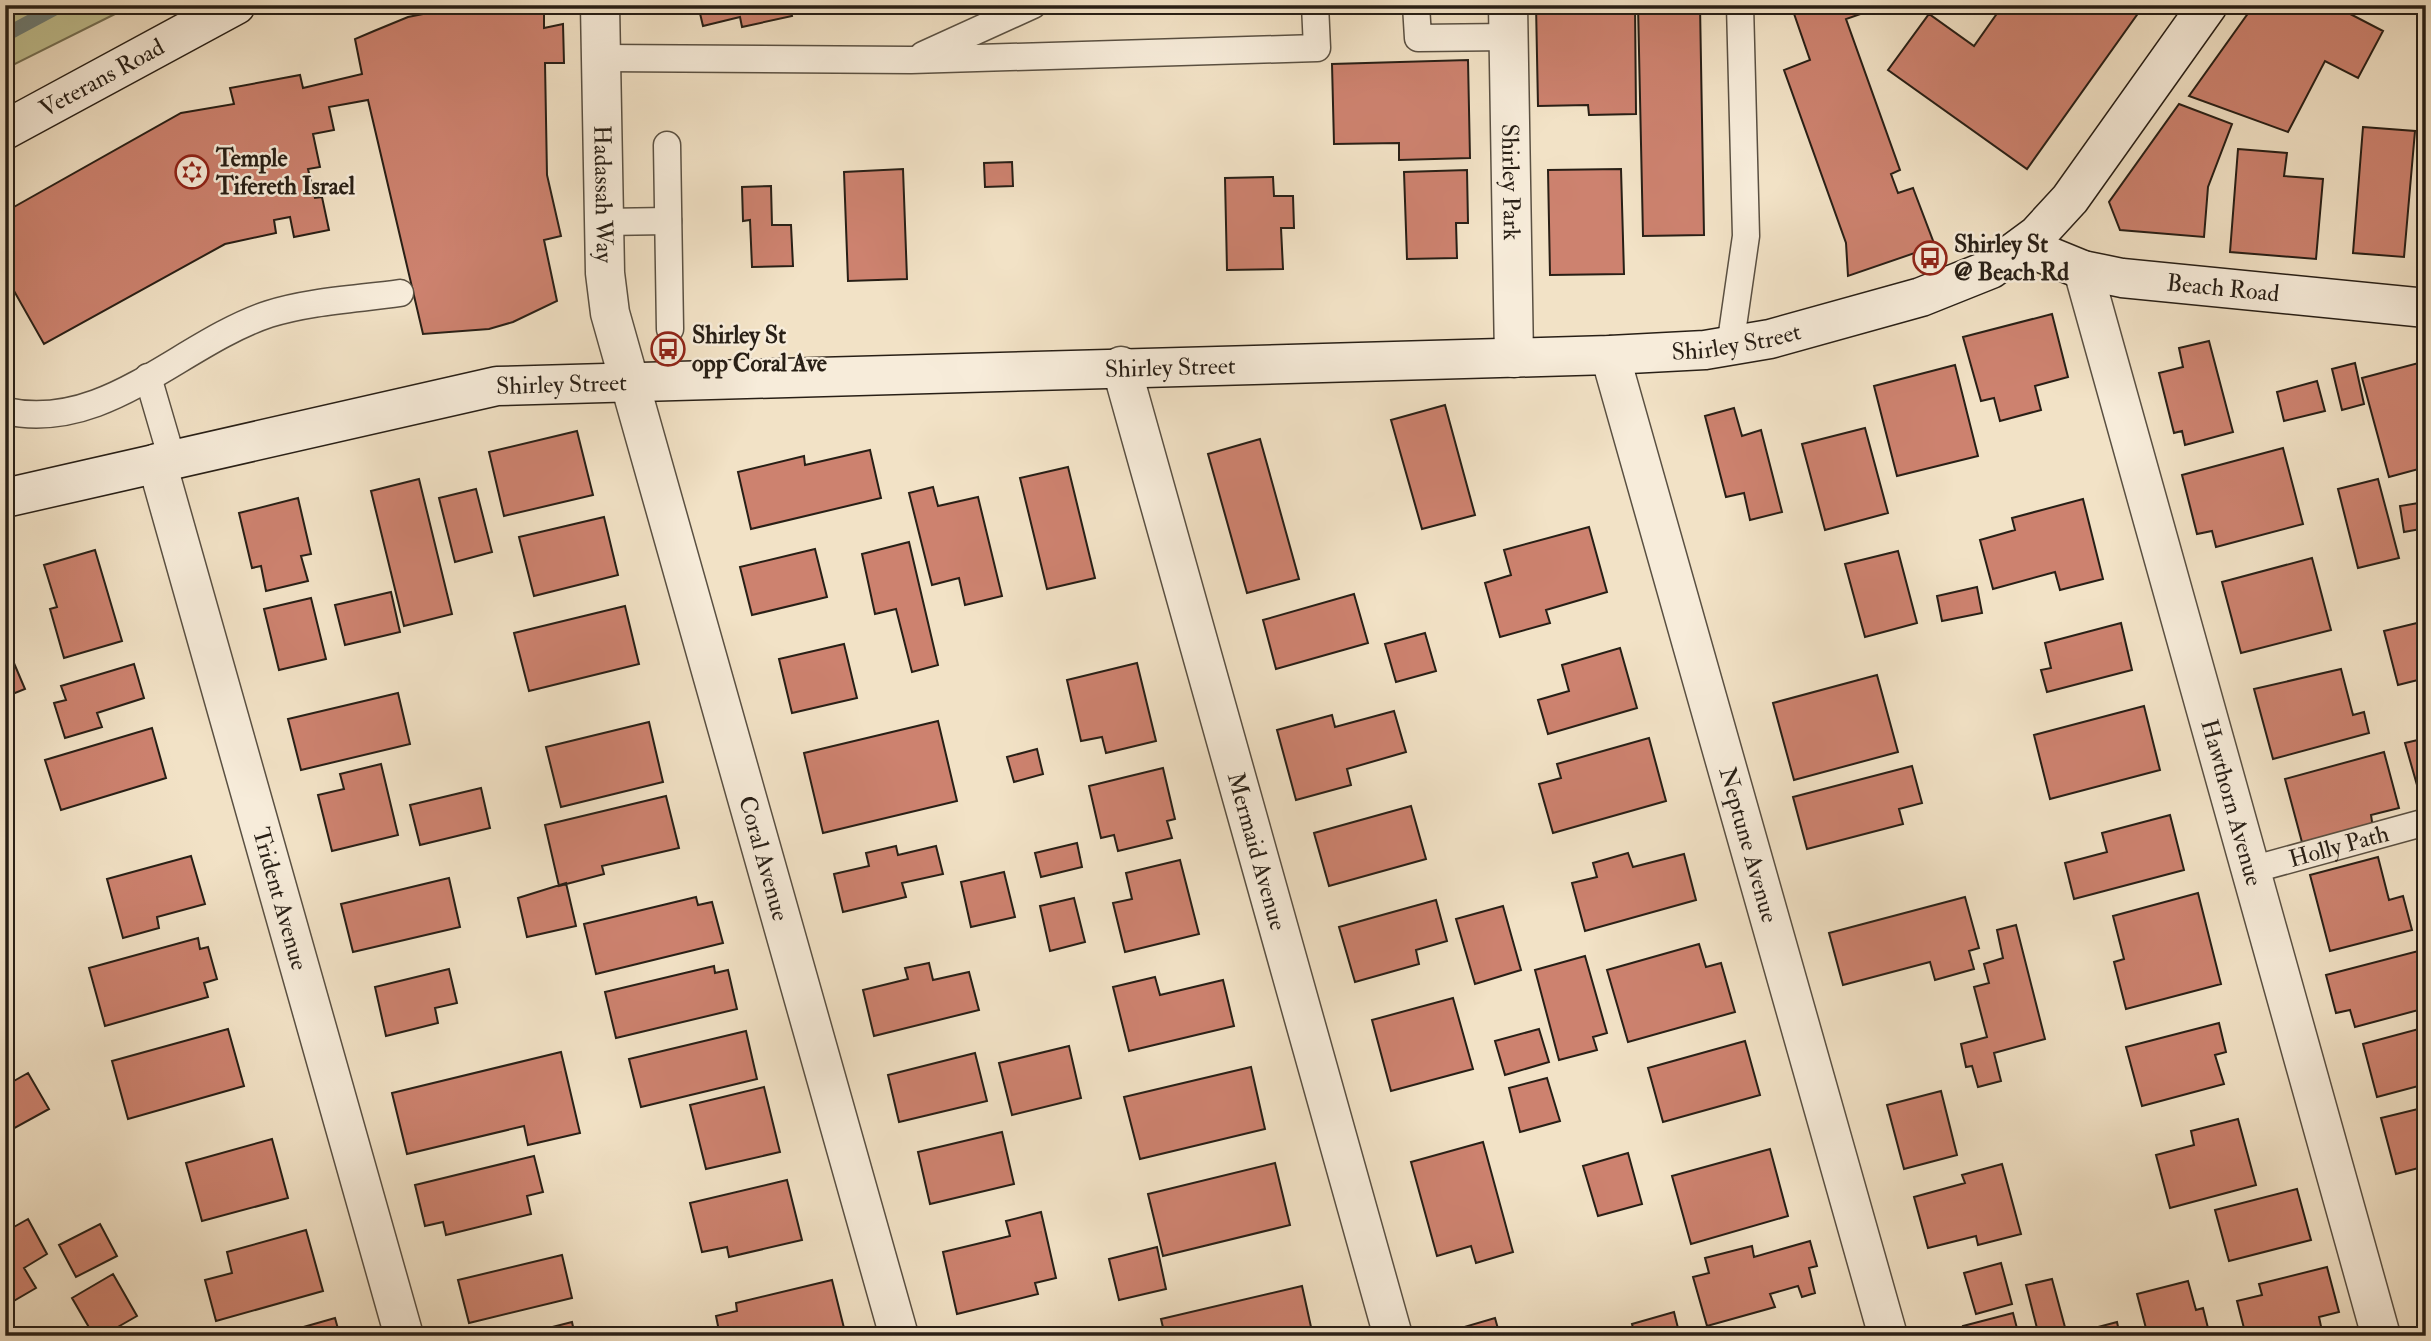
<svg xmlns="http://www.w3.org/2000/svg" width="2431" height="1341" font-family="'IM FELL Double Pica',serif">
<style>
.green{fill:#c1c191;stroke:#747054;stroke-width:2}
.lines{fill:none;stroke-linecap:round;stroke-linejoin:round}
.stream{stroke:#6e7e78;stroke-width:14}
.building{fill:#cd826f;stroke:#281f16;stroke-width:2}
.lane-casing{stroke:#5a5042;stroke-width:29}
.street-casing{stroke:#5a5042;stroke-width:41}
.secondary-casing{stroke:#281f16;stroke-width:41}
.lane{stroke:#f7ecda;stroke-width:26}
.street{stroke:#f7ecda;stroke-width:38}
.secondary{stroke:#f7ecda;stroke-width:38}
.labels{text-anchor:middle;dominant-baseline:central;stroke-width:5;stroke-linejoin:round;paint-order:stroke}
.street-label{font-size:24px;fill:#281f16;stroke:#f7ecda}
.poi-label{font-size:24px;font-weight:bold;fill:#281f16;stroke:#f7ecda;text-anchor:start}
</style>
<rect width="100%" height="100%" fill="#f2e2c6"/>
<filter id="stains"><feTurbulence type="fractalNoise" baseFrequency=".00286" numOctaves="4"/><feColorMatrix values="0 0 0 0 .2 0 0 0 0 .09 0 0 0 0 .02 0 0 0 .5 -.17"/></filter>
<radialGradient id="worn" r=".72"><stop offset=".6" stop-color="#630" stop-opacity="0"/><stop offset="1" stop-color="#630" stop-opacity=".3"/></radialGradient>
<!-- green -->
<path class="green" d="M5 5H133L5 69Z"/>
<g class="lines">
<!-- stream -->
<path class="stream" d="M5 35 61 5"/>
</g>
<!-- building -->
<path class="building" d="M533 5H544V28L563 24 564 63H545L547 175 561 236 544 240 557 301 513 322 489 329 423 334 368 100 329 107 334 130 313 134 320 167 308 169 315 198 322 197 329 230 294 237 290 217 274 220 276 233 225 244 44 344 5 275V246L12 243 5 232V212L181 113 234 104 230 88 300 75 303 88 362 74 355 39 374 31 408 17 458 7 489 6 491 13Z
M698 5H796L790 7 792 16 742 27 740 17 703 26Z
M1536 5H1635L1636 114 1589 115 1588 105 1538 106Z
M1638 5H1700L1704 235 1643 236Z
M1791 5H1864L1866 12 1846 19 1900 170 1891 174 1898 193 1913 188 1935 246 1848 276 1846 243 1784 70 1810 60Z
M2003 5H2144L2027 169 1888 70 1929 14 1974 46Z
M2254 5H2333L2383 31 2358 78 2325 61 2288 132 2189 96Z
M1468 60 1470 158 1399 160V143L1334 144 1332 64Z
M2179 104 2232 124 2208 187 2204 237 2120 230 2109 202Z
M2363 127 2415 131 2404 257 2353 253Z
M2238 149 2287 153 2284 176 2323 179 2316 259 2230 252Z
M1012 162 1013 186 985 187 984 163Z
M903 169 907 279 848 281 844 172Z
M1621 169 1624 274 1550 275 1548 170Z
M1467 170 1468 223H1456L1457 258 1407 259 1404 172Z
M1273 177 1274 196H1293L1294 228H1281L1283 269 1227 270 1225 178Z
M771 186 772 225H791L793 266 752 267 750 220 743 221 742 187Z
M2052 314 2068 377 2035 386 2041 410 2000 421 1994 398 1981 401 1963 337Z
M2209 341 2233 432 2185 445 2182 431 2174 433 2159 373 2183 367 2179 348Z
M2426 361V467L2389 477 2362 378Z
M2355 363 2364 404 2342 410 2332 369Z
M1955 365 1978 456 1897 476 1874 386Z
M2317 381 2325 411 2284 421 2277 392Z
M1445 405 1475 515 1422 529 1391 420Z
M1734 408 1742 436 1761 430 1782 512 1750 520 1744 493 1726 497 1705 416Z
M1865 428 1888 513 1825 530 1802 444Z
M577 431 593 495 504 516 489 452Z
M1260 439 1299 579 1247 593 1208 454Z
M2283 448 2303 524 2216 547 2212 531 2197 534 2182 475Z
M870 450 881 498 751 529 738 472 804 456 805 465Z
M1068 467 1095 578 1047 589 1020 478Z
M419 479 452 614 404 626 371 491Z
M2378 479 2399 558 2358 568 2338 489Z
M933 487 938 506 978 497 1002 596 965 605 959 578 932 585 909 493Z
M476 489 492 552 455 562 439 498Z
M298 498 311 554 301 556 308 581 266 591 261 566 252 568 239 513Z
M2083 499 2103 579 2060 590 2055 572 1993 589 1980 540 2015 530 2012 518Z
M2425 502 2426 528 2404 532 2400 506Z
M604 517 618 575 534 596 519 537Z
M1589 527 1607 592 1546 610 1550 623 1500 637 1485 583 1511 575 1504 550Z
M909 542 938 665 912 672 896 609 875 614 862 554Z
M815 549 827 597 752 615 740 567Z
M95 550 122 641 64 658 50 609 57 607 44 565Z
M1898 551 1917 623 1865 637 1845 564Z
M2312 558 2331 630 2241 653 2222 582Z
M1977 587 1982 613 1942 621 1937 596Z
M391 592 400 632 345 645 335 605Z
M1354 594 1368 643 1276 669 1263 620Z
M311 598 326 659 279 670 264 609Z
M625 606 639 664 529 691 514 633Z
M2121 623 2132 670 2047 692 2041 670 2051 668 2045 643Z
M2417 623 2426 656V678L2398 685 2384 631Z
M1425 633 1436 671 1396 682 1385 644Z
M5 642 25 689 5 697Z
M844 644 857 698 792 713 779 659Z
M1620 648 1637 708 1548 734 1538 700 1569 691 1562 665Z
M1137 663 1156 741 1106 753 1102 737 1081 741 1067 680Z
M134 664 144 698 97 713 102 727 65 738 54 703 66 700 61 686Z
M2341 669 2353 715 2364 712 2369 733 2273 759 2254 689Z
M1877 675 1898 752 1794 780 1773 703Z
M398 693 410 744 301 770 288 719Z
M2144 706 2160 770 2050 799 2034 735Z
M1394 711 1406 752 1347 769 1351 785 1296 800 1277 730 1332 715 1335 727Z
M938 721 957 801 823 833 804 753Z
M649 722 663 782 561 807 546 747Z
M152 728 166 778 61 810 45 760Z
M1649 738 1666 801 1553 833 1539 784 1561 778 1557 764Z
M2426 738V783L2417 785 2405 743Z
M1037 749 1043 774 1014 782 1007 757Z
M2384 752 2399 808 2371 815 2373 828 2303 846 2285 779Z
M381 764 398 835 332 851 318 795 344 789 340 774Z
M1912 766 1922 803 1899 809 1903 824 1807 849 1793 797Z
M1163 768 1175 819 1167 821 1172 838 1118 851 1114 835 1101 838 1089 786Z
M481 788 490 828 420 845 410 805Z
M666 796 679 848 602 866 604 874 559 886 545 825Z
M1411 806 1426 859 1329 886 1314 833Z
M2170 815 2184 870 2074 899 2065 863 2107 852 2102 833Z
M1077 843 1082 867 1041 877 1035 853Z
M896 846 898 855 936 846 943 874 902 883 906 897 843 912 834 874 869 866 866 853Z
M1628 853 1633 867 1684 854 1696 900 1585 931 1572 883 1597 877 1593 863Z
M191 856 205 904 157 917 159 928 123 938 107 879Z
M2378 857 2389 900 2403 896 2412 930 2330 951 2310 875Z
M1180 860 1199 934 1125 952 1113 903 1132 899 1126 873Z
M1004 872 1015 917 971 927 961 882Z
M449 878 460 927 353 952 341 904Z
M566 883 576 926 527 937 518 898Z
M2198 893 2221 984 2126 1009 2114 962 2124 959 2113 916Z
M696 897 698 905 712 902 723 943 596 974 584 924Z
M1965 897 1979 948 1969 951 1974 969 1935 980 1930 962 1843 985 1829 933Z
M1074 898 1085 942 1050 951 1040 906Z
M1436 900 1447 941 1416 950 1419 964 1355 982 1339 927Z
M1503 906 1521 970 1475 984 1456 919Z
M2016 925 2045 1039 1994 1053 2001 1081 1978 1087 1972 1066 1966 1067 1961 1044 1987 1037 1974 987 1989 983 1984 964 2003 958 1997 930Z
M198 938 200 949 208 947 217 979 204 983 208 997 105 1026 89 968Z
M1699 944 1706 967 1721 963 1735 1012 1628 1042 1607 970Z
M2426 949V1008L2355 1027 2350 1010 2336 1013 2326 975Z
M1585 956 1607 1033 1593 1037 1597 1050 1559 1060 1535 970Z
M929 963 933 980 969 972 979 1010 874 1036 863 990 908 979 905 968Z
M714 966 715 973 728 970 737 1009 616 1038 605 992Z
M449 969 457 1003 435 1008 438 1023 386 1036 375 987Z
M1155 977 1160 995 1223 980 1234 1026 1129 1051 1113 987Z
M1453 998 1473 1069 1391 1091 1372 1020Z
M2219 1023 2226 1052 2215 1055 2224 1084 2142 1106 2126 1047Z
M2426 1027V1084L2377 1097 2363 1044Z
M228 1029 244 1086 128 1119 112 1061Z
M1539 1029 1549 1062 1505 1075 1495 1041Z
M746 1031 757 1079 641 1107 629 1059Z
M1745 1041 1760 1095 1663 1122 1648 1068Z
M1069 1046 1081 1098 1012 1115 999 1063Z
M561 1052 580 1133 528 1145 524 1126 407 1154 392 1093Z
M975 1053 987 1101 899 1122 888 1075Z
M1251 1067 1265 1129 1140 1159 1124 1097Z
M28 1073 49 1109 11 1130 5 1120V1086Z
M1547 1078 1560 1121 1520 1132 1509 1088Z
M764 1087 780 1152 706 1169 690 1105Z
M1941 1091 1957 1155 1904 1169 1887 1105Z
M2426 1107V1166L2396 1174 2381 1118Z
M2238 1119 2256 1185 2170 1208 2156 1155 2194 1145 2191 1131Z
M1002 1132 1014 1184 930 1204 918 1152Z
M272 1139 288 1198 202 1221 186 1163Z
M1483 1142 1513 1252 1476 1263 1471 1246 1437 1256 1411 1162Z
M1770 1149 1788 1216 1691 1244 1672 1176Z
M1628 1153 1642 1204 1598 1216 1583 1166Z
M534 1156 543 1192 527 1196 531 1214 446 1235 443 1222 425 1226 415 1185Z
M1275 1163 1290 1225 1163 1256 1148 1194Z
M2002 1164 2021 1234 1978 1245 1976 1236 1928 1248 1914 1197 1965 1183 1962 1175Z
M787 1180 802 1240 729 1257 727 1247 702 1252 690 1203Z
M2297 1189 2311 1240 2229 1261 2215 1210Z
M1041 1212 1056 1278 1035 1283 1038 1294 957 1314 943 1252 1010 1236 1006 1221Z
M28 1219 47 1254 24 1268 36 1288 5 1306V1232Z
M100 1224 117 1256 76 1277 59 1245Z
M306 1230 323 1291 216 1321 205 1280 232 1273 227 1252Z
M1810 1241 1817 1266 1809 1268 1815 1293 1802 1297 1798 1286 1770 1294 1775 1307 1707 1326 1693 1277 1709 1273 1705 1258 1752 1246 1754 1257Z
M1157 1247 1166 1289 1119 1300 1109 1259Z
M562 1255 572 1298 469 1323 458 1280Z
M2001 1263 2012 1304 1976 1314 1964 1273Z
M2327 1267 2339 1312 2319 1317 2322 1331 2309 1336H2246L2237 1301 2262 1295 2259 1284Z
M113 1274 137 1316 102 1336H94L72 1298Z
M2052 1279 2066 1331 2039 1336 2026 1285Z
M832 1280 846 1336H720L716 1316 737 1311 736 1303Z
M2188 1281 2196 1310 2203 1308 2210 1336H2148L2137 1294Z
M1302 1286 1313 1336H1165L1161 1319Z
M1674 1312 1680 1336H1635L1632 1324Z
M2013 1313 2019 1336H1966L1963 1326Z
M335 1318 340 1336H302L300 1328Z
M1495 1318 1500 1336H1449L1447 1332Z
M572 1322 575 1336H517Z
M2117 1322 2120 1336H2064Z"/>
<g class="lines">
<defs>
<g id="lane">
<path d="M1416 5 1418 38 1509 37"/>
<path d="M923 55 1033 5"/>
<path d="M601 58 911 60 1317 48 1315 5"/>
<path d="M667 145 670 329"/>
<path d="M604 222 668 221"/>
<path d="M1730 347 1746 236 1740 5"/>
<path d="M148 377 172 459"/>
<path d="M5 411C106 433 179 344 269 314 310 301 358 299 400 293"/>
<path id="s1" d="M2251 870 2426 822"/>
</g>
<g id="street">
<path id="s2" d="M600 5 605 273 610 313 899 1336"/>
<path id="s3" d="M1508 5 1514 358"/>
<path id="s4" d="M2083 270 2381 1336"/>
<path id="s5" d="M1610 355 1888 1336"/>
<path id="s6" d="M1121 366 1393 1336"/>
<path id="s7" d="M157 463 404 1336"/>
</g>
<g id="secondary">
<path id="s8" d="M5 130 236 5"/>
<path id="s9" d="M2024 246 2083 270 2122 278 2426 308"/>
<path id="s10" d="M5 498 497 386 1610 355 1705 350 1770 339 1921 297 1991 269 2037 235 2070 199 2208 5"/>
</g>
</defs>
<!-- lane casing -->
<use href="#lane" class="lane-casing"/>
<!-- street casing -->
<use href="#street" class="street-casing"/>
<!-- secondary casing -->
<use href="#secondary" class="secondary-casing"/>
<!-- lane -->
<use href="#lane" class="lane"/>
<!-- street -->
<use href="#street" class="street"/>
<!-- secondary -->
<use href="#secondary" class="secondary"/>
</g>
<!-- icons -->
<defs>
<symbol id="synagogue-ring" viewBox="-11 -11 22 22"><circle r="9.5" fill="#f7ecda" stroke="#8f2418" stroke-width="1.5"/><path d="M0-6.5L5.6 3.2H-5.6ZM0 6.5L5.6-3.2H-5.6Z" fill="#8f2418"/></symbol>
<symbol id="bus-ring" viewBox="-11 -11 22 22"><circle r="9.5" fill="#f7ecda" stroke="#8f2418" stroke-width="1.5"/><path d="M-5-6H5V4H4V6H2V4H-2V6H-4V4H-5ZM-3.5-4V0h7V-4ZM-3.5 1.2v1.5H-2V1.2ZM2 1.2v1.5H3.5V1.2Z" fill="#8f2418"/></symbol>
</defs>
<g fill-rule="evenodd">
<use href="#synagogue-ring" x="173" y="153" width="38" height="38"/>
<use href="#bus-ring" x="1911" y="239" width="38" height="38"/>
<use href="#bus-ring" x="649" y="330" width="38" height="38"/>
</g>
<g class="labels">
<!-- street labels -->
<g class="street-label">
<text stroke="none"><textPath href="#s8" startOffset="110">Veterans Road</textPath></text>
<text stroke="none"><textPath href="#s3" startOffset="177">Shirley Park</textPath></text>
<text stroke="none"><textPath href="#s2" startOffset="189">Hadassah Way</textPath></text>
<text stroke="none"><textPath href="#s9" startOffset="205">Beach Road</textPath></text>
<text stroke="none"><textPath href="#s10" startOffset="1745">Shirley Street</textPath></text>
<text stroke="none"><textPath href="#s10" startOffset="1178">Shirley Street</textPath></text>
<text stroke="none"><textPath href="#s10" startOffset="569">Shirley Street</textPath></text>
<text stroke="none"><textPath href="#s4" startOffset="553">Hawthorn Avenue</textPath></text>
<text stroke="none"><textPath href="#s5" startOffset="509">Neptune Avenue</textPath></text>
<text stroke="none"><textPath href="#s1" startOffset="91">Holly Path</textPath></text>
<text stroke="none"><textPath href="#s6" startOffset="504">Mermaid Avenue</textPath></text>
<text stroke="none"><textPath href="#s2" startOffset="875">Coral Avenue</textPath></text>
<text stroke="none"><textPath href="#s7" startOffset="453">Trident Avenue</textPath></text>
</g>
<!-- poi labels -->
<g class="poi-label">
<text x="216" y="158">Temple<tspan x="216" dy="28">Tifereth Israel</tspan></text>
<text x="1954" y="244">Shirley St<tspan x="1954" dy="28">@ Beach Rd</tspan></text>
<text x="692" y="335">Shirley St<tspan x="692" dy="28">opp Coral Ave</tspan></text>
</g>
</g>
<!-- margin -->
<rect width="2431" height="1341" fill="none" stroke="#f2e2c6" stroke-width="28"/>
<rect x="7" y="7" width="2417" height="1327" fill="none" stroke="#281f16" stroke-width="3.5"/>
<rect x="14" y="14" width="2403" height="1313" fill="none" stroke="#281f16" stroke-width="2"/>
<rect width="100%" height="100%" filter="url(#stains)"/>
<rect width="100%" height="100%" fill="url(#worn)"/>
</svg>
